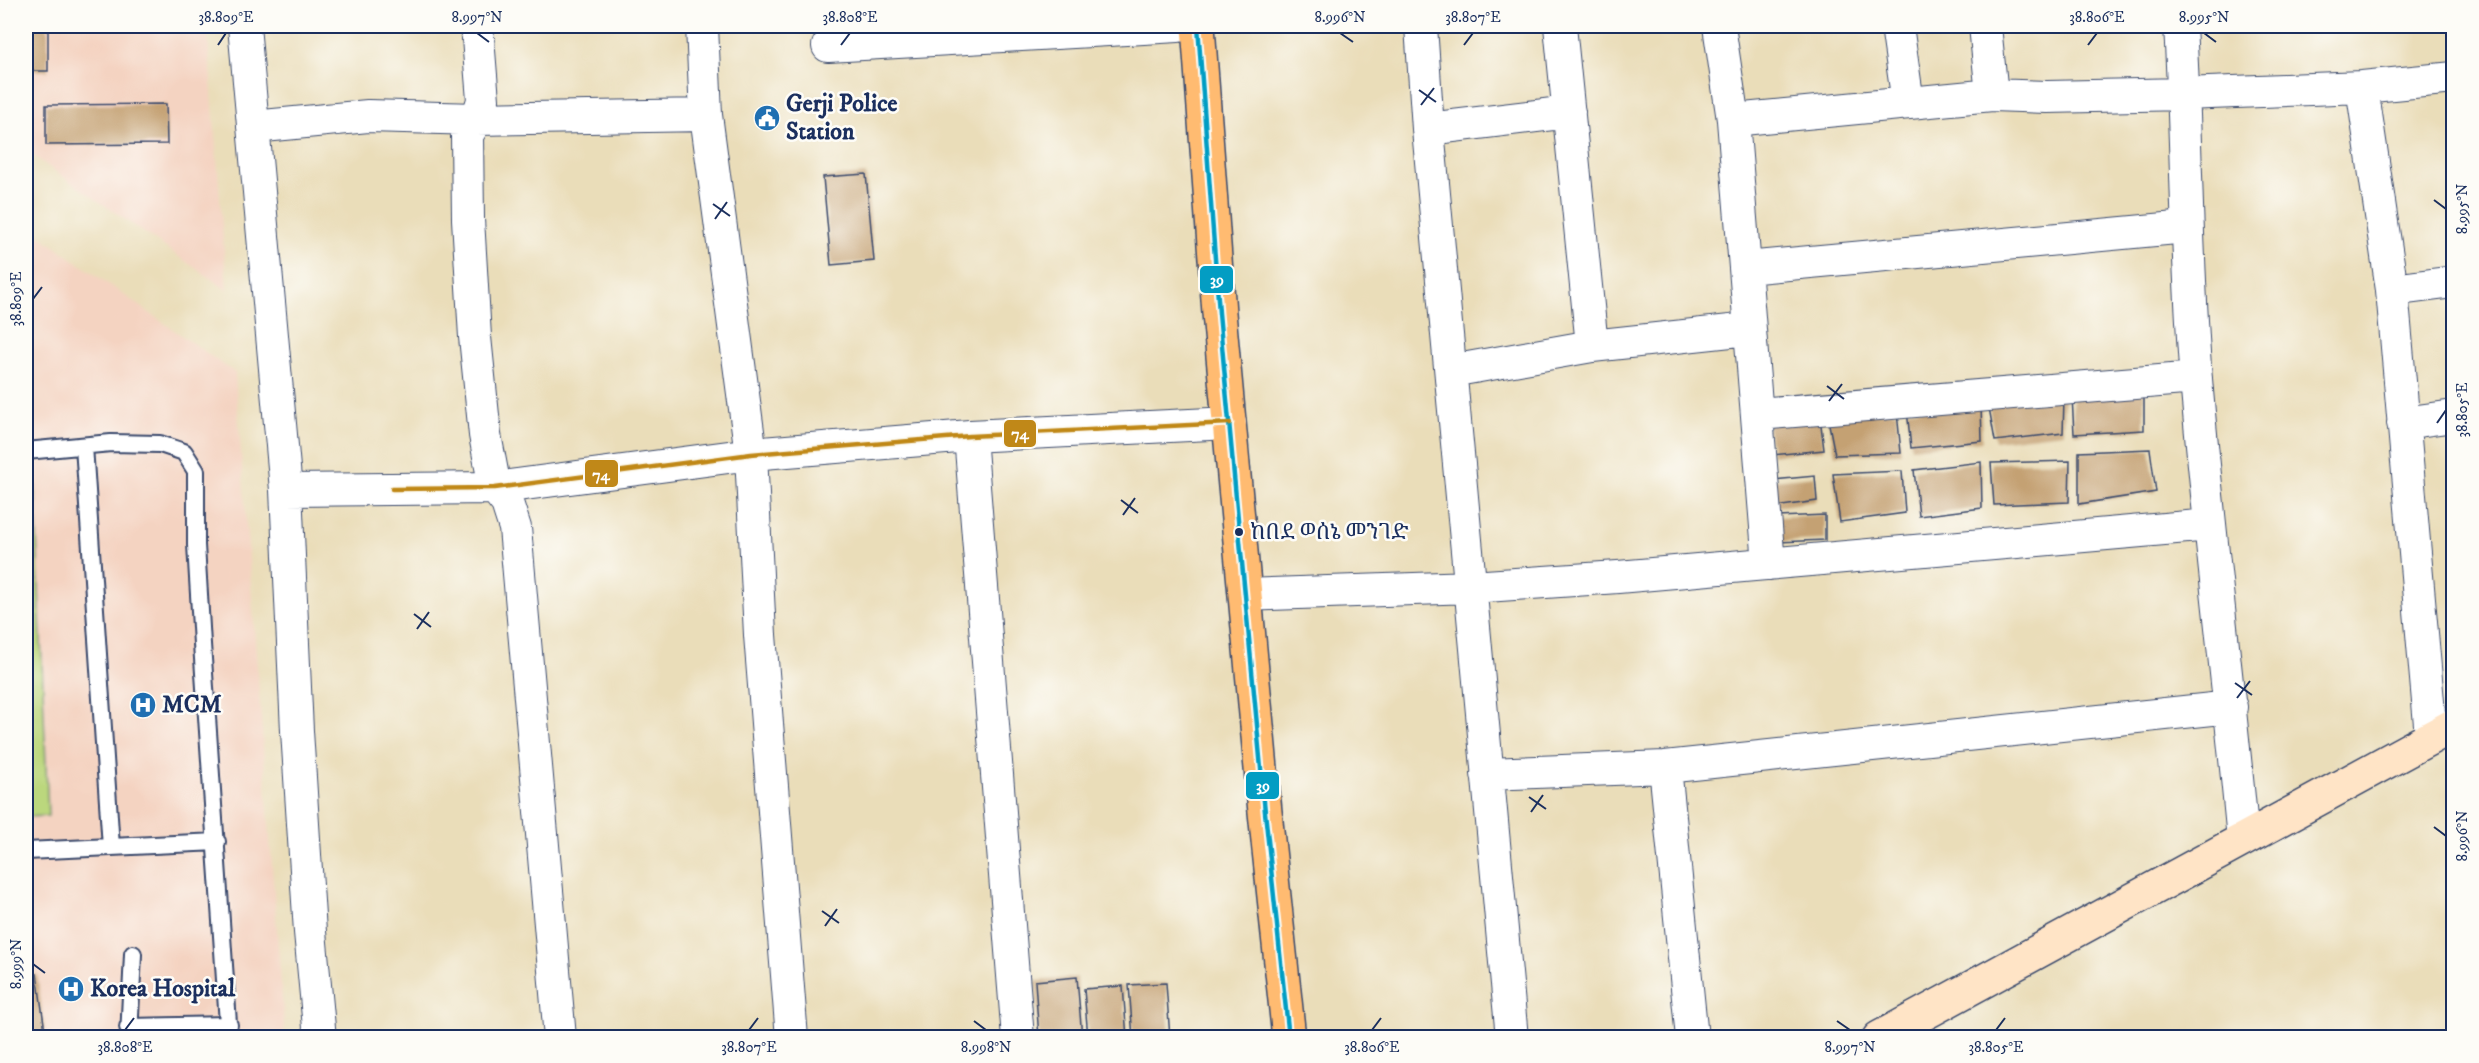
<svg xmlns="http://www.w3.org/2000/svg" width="2479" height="1063" font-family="'IM FELL DW Pica','Noto Serif Ethiopic',serif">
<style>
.built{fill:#f4d3c1}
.park{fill:#bbd77d;stroke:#6b836e;stroke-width:1.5}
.building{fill:#c4a173}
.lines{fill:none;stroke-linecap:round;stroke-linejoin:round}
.lane-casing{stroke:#3a496c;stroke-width:20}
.street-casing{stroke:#3a496c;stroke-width:34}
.secondary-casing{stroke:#3a496c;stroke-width:36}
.primary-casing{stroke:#3a496c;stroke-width:36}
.lane{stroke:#fff;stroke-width:16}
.street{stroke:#fff;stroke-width:32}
.secondary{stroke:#ffe4c6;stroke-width:33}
.primary{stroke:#ffbb71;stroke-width:33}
.bus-1-casing{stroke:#fdfcf7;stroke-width:9}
.bus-2-casing{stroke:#fdfcf7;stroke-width:9}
.bus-1{stroke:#039dc3;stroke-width:4.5}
.bus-2{stroke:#c08818;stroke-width:4.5}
.ticks{fill:none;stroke:#1b2f5e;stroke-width:2}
.bus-dot{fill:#1b2f5e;stroke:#fdfcf7;stroke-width:2}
.labels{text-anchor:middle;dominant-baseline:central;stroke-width:5;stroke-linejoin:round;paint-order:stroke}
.bus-label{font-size:22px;fill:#1b2f5e;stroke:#fdfcf7;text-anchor:start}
.poi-label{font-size:24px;font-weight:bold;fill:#1b2f5e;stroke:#fdfcf7;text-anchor:start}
.line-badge{stroke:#fdfcf7;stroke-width:2}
.badge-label{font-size:16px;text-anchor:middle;font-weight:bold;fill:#fff}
.neatline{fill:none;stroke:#1b2f5e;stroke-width:2}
.ticks-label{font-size:15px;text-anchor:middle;fill:#1b2f5e}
</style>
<rect width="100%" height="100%" fill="#fdfcf7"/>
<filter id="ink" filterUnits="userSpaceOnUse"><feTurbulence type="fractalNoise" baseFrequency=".0167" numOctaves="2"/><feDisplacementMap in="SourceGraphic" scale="12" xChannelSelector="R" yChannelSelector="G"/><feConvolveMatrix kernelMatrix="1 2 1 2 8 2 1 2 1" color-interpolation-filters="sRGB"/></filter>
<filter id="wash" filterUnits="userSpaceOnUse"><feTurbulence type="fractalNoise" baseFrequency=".008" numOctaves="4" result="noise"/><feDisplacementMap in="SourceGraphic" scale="24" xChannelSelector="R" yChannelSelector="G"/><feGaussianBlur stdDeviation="1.35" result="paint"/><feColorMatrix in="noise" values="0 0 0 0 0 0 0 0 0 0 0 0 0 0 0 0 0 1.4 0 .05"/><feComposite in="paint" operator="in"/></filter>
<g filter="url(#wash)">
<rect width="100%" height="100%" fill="#eaddb9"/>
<!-- built -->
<path class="built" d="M26 26H207L227 290 26 151Z
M26 226 235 373 285 1037H26Z"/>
<!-- park -->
<path class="park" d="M35 485 48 816 26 817V486Z"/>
<g id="blocks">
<!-- building -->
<path class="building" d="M26 26H48V71H26Z
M166 104 167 144 46 145V105Z
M866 174 874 261 831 265 823 177Z
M2144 392V430L2074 434 2072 396Z
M2064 399 2063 433 1995 441 1988 402Z
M1981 405 1982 441 1911 448 1907 410Z
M1897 412 1901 453 1835 455 1827 414Z
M1820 417 1824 450 1772 455 1767 421Z
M2150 449 2156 492 2079 504V452Z
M2070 461 2069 502 1994 505 1991 463Z
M1981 462 1982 508 1919 516 1914 470Z
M1902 471 1905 513 1840 522 1833 474Z
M1815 476 1817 501 1775 507 1773 480Z
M1825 515V540L1778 542V517Z
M37 974 46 1038H26V976Z
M1077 977 1082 1038H1039L1035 981Z
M1166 983 1170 1038H1133L1129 985Z
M1123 986 1127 1038H1088L1084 989Z"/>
</g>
</g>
<g filter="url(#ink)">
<use href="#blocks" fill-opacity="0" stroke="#3a496c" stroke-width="1.5"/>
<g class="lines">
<defs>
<path id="lane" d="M84 446 111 847
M26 451 111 443 160 444 184 452 196 471V545L202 644 229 1038
M26 851 217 842
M128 1027 229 1025
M129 1037 133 954"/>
<path id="street" d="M244 26 286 490 297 731 310 932 320 1038
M477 26 483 100 477 119 467 135 468 219 475 337 485 435 495 488 507 503 515 528 560 1038
M702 26 706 115 751 454 760 635 792 1038
M1421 26 1428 129 1512 1038
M1560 26 1592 346
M1719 26 1733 120 1769 564
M1897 26 1908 103
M1985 26 1992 95
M2180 26C2187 143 2186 262 2196 379 2209 533 2229 687 2243 840
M828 46 1178 26
M2362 87 2392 290 2431 736
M1733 120 1992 95 2047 97 2184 94 2362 87 2454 78
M253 127 368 116 477 119 706 115
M1428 129 1569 112
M1746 268 2187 227
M2392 290 2454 282
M1451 371 1592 346 1749 329
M1758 414 2196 378
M2403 423 2454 416
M970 436 1018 1038
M286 490 495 488 751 454 970 436 1230 423
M1245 595 1471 587 1618 577 2210 525
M1665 767 1692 1038
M1487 774 1665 767 2231 707"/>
<path id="secondary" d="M1879 1038 2454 725"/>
<path id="primary" d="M1198 26 1219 313 1265 812 1289 1038"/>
</defs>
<!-- lane casing -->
<use href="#lane" class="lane-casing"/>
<!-- street casing -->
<use href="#street" class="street-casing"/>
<!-- secondary casing -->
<use href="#secondary" class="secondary-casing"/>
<!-- primary casing -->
<use href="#primary" class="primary-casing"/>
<!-- lane -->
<use href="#lane" class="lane"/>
<!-- street -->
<use href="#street" class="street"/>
<!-- secondary -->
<use href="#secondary" class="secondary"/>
<!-- primary -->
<use href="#primary" class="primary"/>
<defs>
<path id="bus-1" d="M1198 26 1219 313 1265 812 1289 1038"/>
<path id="bus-2" d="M392 489 495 488 751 454 970 436 1230 423"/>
</defs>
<!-- bus-1 casing -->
<use href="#bus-1" class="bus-1-casing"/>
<!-- bus-2 casing -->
<use href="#bus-2" class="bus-2-casing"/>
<!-- bus-1 -->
<use href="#bus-1" class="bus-1"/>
<!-- bus-2 -->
<use href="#bus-2" class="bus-2"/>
</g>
</g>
<!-- ticks -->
<path class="ticks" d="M477 33 489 42M1340 33 1353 42M2204 33 2216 42M218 45 226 33M841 45 850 33M1464 45 1473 33M2088 45 2097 33M1419 90 1436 102M1421 105 1434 88M2434 200 2446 209M713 204 730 216M715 219 727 202M33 299 42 287M1827 386 1844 399M1829 401 1842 384M2437 423 2446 410M1121 500 1138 513M1123 515 1135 498M414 614 431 627M417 629 429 612M2235 683 2252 695M2237 698 2250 681M1529 797 1546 809M1531 812 1543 795M2434 827 2446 836M822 911 839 923M825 926 837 909M33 964 45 973M974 1021 986 1030M1837 1021 1850 1030M125 1030 134 1018M749 1030 758 1018M1372 1030 1381 1018M1996 1030 2005 1018"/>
<!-- icons -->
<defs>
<symbol id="civic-disc" viewBox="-11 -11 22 22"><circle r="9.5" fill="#1f6fb2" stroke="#fdfcf7"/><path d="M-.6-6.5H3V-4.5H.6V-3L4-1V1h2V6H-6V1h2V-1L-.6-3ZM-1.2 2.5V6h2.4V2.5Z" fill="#fff"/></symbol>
<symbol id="hospital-disc" viewBox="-11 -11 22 22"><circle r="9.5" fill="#1f6fb2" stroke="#fdfcf7"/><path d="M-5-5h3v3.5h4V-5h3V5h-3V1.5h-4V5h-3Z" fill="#fff"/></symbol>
</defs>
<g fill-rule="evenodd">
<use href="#civic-disc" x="752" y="103" width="30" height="30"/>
<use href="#hospital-disc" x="128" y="690" width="30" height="30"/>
<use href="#hospital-disc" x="56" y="974" width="30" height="30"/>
</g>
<!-- markers -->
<circle class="bus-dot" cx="1239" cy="532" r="5"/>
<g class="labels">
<!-- bus labels -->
<g class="bus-label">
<text x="1250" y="532">ከበደ ወሰኔ መንገድ</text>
</g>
<!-- poi labels -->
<g class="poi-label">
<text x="786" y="104">Gerji Police<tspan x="786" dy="28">Station</tspan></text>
<text x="162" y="705">MCM</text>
<text x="90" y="989">Korea Hospital</text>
</g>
</g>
<g class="line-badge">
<rect x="1199" y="265" width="35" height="29" rx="6" fill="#039dc3"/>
<rect x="1003" y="419" width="34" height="29" rx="6" fill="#c08818"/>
<rect x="584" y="459" width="35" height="29" rx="6" fill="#c08818"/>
<rect x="1245" y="771" width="35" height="29" rx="6" fill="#039dc3"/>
</g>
<g class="badge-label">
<text x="1217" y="285">39</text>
<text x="1020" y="439">74</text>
<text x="601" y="480">74</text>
<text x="1263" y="791">39</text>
</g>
<!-- margin -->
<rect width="2479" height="1063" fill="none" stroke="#fdfcf7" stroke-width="66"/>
<rect x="33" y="33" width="2413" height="997" class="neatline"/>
<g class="ticks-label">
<text x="226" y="22">38.809°E</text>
<text x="477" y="22">8.997°N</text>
<text x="850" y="22">38.808°E</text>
<text x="1340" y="22">8.996°N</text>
<text x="1473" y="22">38.807°E</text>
<text x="2097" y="22">38.806°E</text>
<text x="2204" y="22">8.995°N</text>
<text transform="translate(2462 209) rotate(-90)" y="5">8.995°N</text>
<text transform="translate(16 299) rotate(-90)" y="5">38.809°E</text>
<text transform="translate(2462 410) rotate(-90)" y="5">38.805°E</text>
<text transform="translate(2462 836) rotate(-90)" y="5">8.996°N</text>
<text transform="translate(16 964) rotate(-90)" y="5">8.999°N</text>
<text x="125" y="1052">38.808°E</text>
<text x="749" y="1052">38.807°E</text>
<text x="986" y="1052">8.998°N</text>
<text x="1372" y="1052">38.806°E</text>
<text x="1850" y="1052">8.997°N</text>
<text x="1996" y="1052">38.805°E</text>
</g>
</svg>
